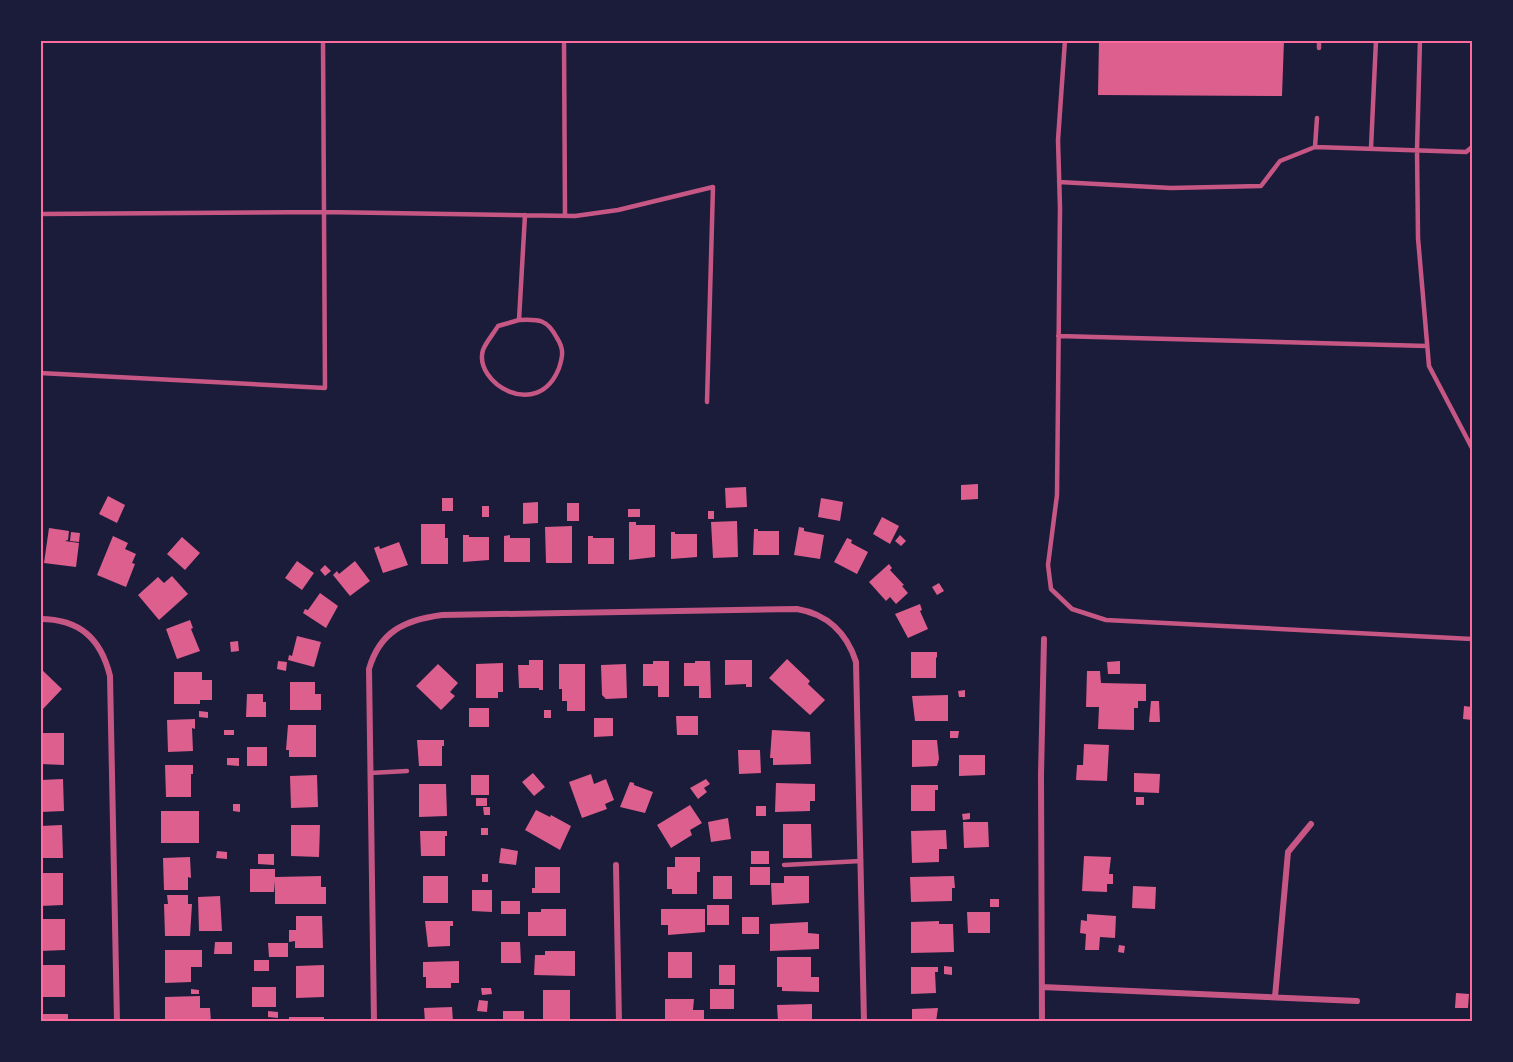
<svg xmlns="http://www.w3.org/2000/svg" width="1513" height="1062" font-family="Overpass,sans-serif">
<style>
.building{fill:#dd5f8e}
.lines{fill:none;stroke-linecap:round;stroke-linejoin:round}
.service{stroke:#c65784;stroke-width:4.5}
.minor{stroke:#c65784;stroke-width:6}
.neatline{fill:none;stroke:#ff6b9d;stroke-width:2}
</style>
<rect width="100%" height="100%" fill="#1b1b3a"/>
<!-- building -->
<path class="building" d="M1099 40H1284L1282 96 1098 95Z
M978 484V499L961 500V485Z
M746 487 747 507 726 508 725 488Z
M108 496 125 505 117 523 99 514Z
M442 498H453V511H442Z
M821 498 843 502 840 521 818 517Z
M538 502V523L523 524V503Z
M567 503H579V521H567Z
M482 506H489V517H482Z
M628 509H640V517H628Z
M708 511H714V519H708Z
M882 517 899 526 890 544 873 534Z
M737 521 738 557 713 558 711 522Z
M629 522H636V525H655V557L629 560Z
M421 524H445V538H448V564H421Z
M572 526V563H546L545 527Z
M799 527 804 528V531L824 535 820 559 794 555Z
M49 528 69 531 68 540 65 541 79 543 76 567 44 563Z
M754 529H758V531H779V555H753Z
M71 532 80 533 79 542 70 541Z
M671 532H675V534H697V557L671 559Z
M463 535H469V537H489V560L463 562Z
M510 535V538H530V562H504V536Z
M900 535 906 541 901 546 895 541Z
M113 536 128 543 125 549 136 554 132 563 135 564 126 587 97 575Z
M588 536H593V538H614V564H588Z
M182 537 200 553 185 570 167 554Z
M847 538 852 540 851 543 868 552 857 574 834 562Z
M399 542 408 565 383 573 374 548 379 546 380 549Z
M297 561 314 573 302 590 285 578Z
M355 561 370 581 350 596 333 575 337 571 339 574Z
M889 564 892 568 890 570 904 585 902 586 908 593 896 604 890 597 886 601 869 582Z
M325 565 331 571 325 576 320 570Z
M172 576 188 594 159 620 138 595 158 577 164 583Z
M939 583 944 591 937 595 932 587Z
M320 593 338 606 326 628 303 613 305 609 308 610Z
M920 604 922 610 920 611 928 629 908 638 895 614Z
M190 620 193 628 191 629 200 651 177 659 166 629Z
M297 636 321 642 314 667 288 660 289 655 292 656Z
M238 641 239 651 231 652 230 642Z
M911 652H937V657L936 658V678H911Z
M787 659 810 681 808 684 825 700 810 715 769 678Z
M529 660H543V690H539V688H519L518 665H529Z
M725 660H752V687H746V684L725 685Z
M278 661 287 662 286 671 277 669Z
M653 661H669V697H658V686H643V664H653Z
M695 661H710L711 698H699V686H684V663H695Z
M1120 661V674H1108L1107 662Z
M503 663V692H498V698H476V664Z
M438 664 458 683 450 692 455 696 441 710 416 686Z
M559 664H585V711H567V701H562V689H559Z
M626 664 627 698 606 699 602 695 601 665Z
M40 668 62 689 43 709 40 706Z
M1087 671H1100L1101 683 1146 684V701H1138V708H1134V730L1098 729 1099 707H1086Z
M174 672H202V680H212V700H200V704H174Z
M290 682H315V694H321V710H290Z
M965 690V697H959L958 691Z
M247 694H263V702H266V717H246Z
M948 695V721H915L912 696Z
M1151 701H1159L1160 722H1149Z
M1464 706 1472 707V720L1463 719Z
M469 708H489V727H469Z
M544 710H551V718H544Z
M199 711 208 712V718L199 717Z
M676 716H698V735H677Z
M594 718H613V736L594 737Z
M195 719V729L192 728 193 751 168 752 167 720Z
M288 725H316V757H289V750H286Z
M224 730H234V735H224Z
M772 730 810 732 811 764 773 765V758H770Z
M950 731H959L958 738H950Z
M40 733H64V765L40 764Z
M417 740H444V746H442V766H419Z
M912 740H937L939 759 937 766 912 767Z
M1084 744 1109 745 1107 781 1076 780 1077 765H1083Z
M247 747H267V766H247Z
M738 750H760L761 773 739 774Z
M959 755H985V775L959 776Z
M227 758H239V766L227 765Z
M165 765H193V774H191V797H166Z
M533 773 545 787 534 796 522 782Z
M1134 773 1160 774 1159 793 1134 792Z
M591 774 594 784 606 779 614 800 605 804 607 809 582 818 569 782Z
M317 775 318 807 291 808 290 776Z
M471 775H489V795H471Z
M63 779 64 811 40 812V780Z
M706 779 710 784 704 788 707 792 698 799 690 788Z
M630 782 634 783V785L653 792 645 813 620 807Z
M776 783 815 784V801H810V811L775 812Z
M419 784H446L447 816 419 817Z
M911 785H938V790H935V811H911Z
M1136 797H1144V805H1136Z
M476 798H487V806H476Z
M233 804H240V812L233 811Z
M690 805 702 823 690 830 692 835 671 848 657 825Z
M756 806H766V816H756Z
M483 807H490V815H484Z
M536 810 550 817 551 815 571 826 560 850 525 830Z
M161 811H199V843H161Z
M970 813V819L963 820 962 814Z
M728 818 731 839 711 842 708 822Z
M963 822H988L989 847 964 848Z
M783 824H811L812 858H783Z
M62 825 63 858H40V826Z
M291 825H320L319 857 291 856Z
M481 828H488V835H481Z
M946 830 947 849H939V862L912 863 911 831Z
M420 831H447V836H445V856H421Z
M501 848 518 851 516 865 499 863Z
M217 851 227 852V859L216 858Z
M751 851H769V864H751Z
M258 854H274V865L258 864Z
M1084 856 1111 857 1109 874H1113V884H1107V892L1082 891Z
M190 857 191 878 188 877V890H164L163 858Z
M675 857H700V872H697V894H672V889H667V867H675Z
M535 867H560V893H532V888H535Z
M750 867H770V885H750Z
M250 869H275V877L321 876V887H326V904H275V881L274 892H250Z
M40 873H63V905L40 906Z
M482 874H488V882H482Z
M423 876H448V903H423Z
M713 876H732V899H713Z
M784 876H809V903L772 905 771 883H784Z
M954 876 955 888H952V901L911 902 910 877Z
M1133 886 1156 887 1155 909 1132 908Z
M472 890H492V912L472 911Z
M167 895H188V904H192L190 936H165L164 904H168Z
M220 896 222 931H199L198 897Z
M990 899H999V907H990Z
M501 901H520V914H501Z
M707 905H729V925H707Z
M541 909H566V936H528V912H541Z
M661 909H705V932L668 935V925H661Z
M967 912H990V933H968Z
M1087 914 1116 916 1115 938 1100 937 1099 950H1085L1086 934 1080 933 1081 920 1087 921Z
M296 916H322L323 948H295V941L289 942V930H296Z
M742 917H759V934H742Z
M40 919H65V950L40 951Z
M425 921H453V926H450V946L428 947Z
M939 921V924H953L954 952 911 953V922Z
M808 922V933L819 934V949L770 951V924Z
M215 942H232V954H214Z
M501 942H520L521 963H501Z
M268 943H288V957H269Z
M1119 945 1125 946 1124 953 1118 952Z
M165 950H202V967H191V982L165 983Z
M545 951H575V976L534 975 535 955H545Z
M668 952H692V978H668Z
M777 957H811V977H819V992L782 991V987H777Z
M254 960H269V971H254Z
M459 961V983H451V988H426V977H423V962Z
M40 965H65V997H40Z
M324 965V997L296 998V966Z
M719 965H735V985H719Z
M944 966 952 967V975L944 974Z
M911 967H938V972H935L936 993 911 994Z
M252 987H276V1007H252Z
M481 988H491L492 994 482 995Z
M191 989 199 990V994H191Z
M710 989H734V1009H710Z
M543 990H570V1022H543Z
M1456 993 1469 994 1468 1008H1455Z
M200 996V1008H210L211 1022H165V997Z
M665 999H694L693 1010H704V1022H665Z
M479 1000 488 1001 487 1012 477 1011Z
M812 1004V1022H778L777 1005Z
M452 1007 453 1022H425L424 1008Z
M938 1008 936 1022H912V1009Z
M268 1011 278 1012V1018L268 1017Z
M503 1011H524V1022H503Z
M40 1014H68V1022H40Z
M289 1017H324V1022H289Z"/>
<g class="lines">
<!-- service -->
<path class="service" d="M564 40 565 215
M1065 40 1058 140 1060 208 1057 495 1048 565 1051 589 1072 609 1106 620 1472 639
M1319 40V48
M1420 40 1417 149 1418 238 1429 366 1472 448
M1315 147 1317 118
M1371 148 1376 40
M1059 182 1171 188 1261 186 1280 161 1315 147 1466 152 1472 147
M40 214 324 212 575 216 618 210 713 187 707 402
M519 320C539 319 547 319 557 338 564 349 563 356 559 368 538 422 473 383 483 350 486 342 494 333 498 326L519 320 525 215
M1058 336 1427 346
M40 373 325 388 323 40
M370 773 407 771
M784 865 861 861"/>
<!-- minor -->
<path class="minor" d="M40 619C80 619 101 639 110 676L117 1022
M616 865 619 1022
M1042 987 1357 1001
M1275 997 1288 852 1311 824
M374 1022 369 669C380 631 405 620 442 615L797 609C827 614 847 633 856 662L864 1022
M1042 1022 1041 775 1044 639"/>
</g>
<!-- border -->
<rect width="1513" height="1062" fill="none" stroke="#1b1b3a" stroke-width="84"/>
<rect x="42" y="42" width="1429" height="978" class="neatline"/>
</svg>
